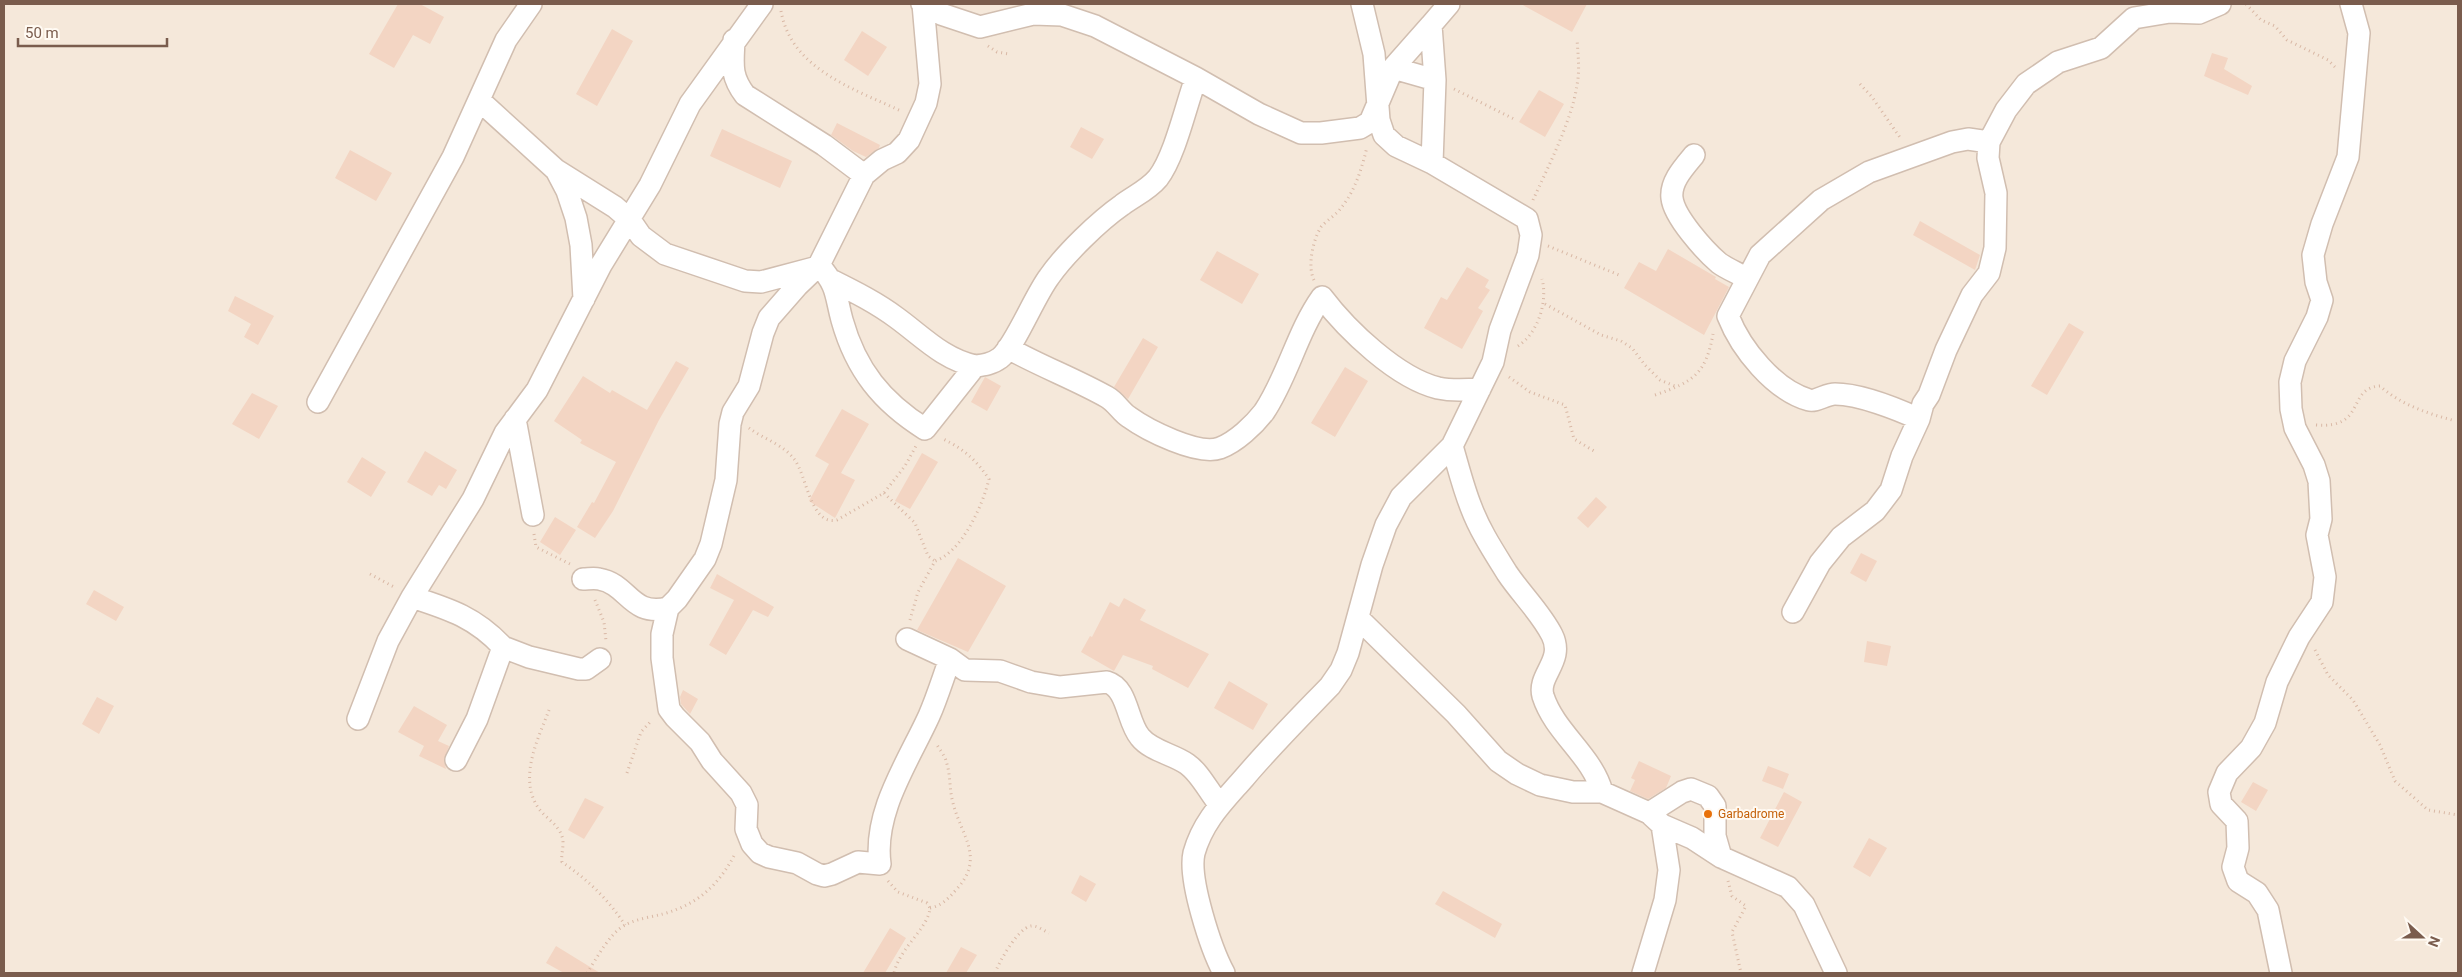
<svg xmlns="http://www.w3.org/2000/svg" width="2462" height="977" font-family="Roboto,sans-serif">
<style>
.residential{fill:#f5e8da}
.building{fill:#f3d5c3}
.lines{fill:none;stroke-linecap:round;stroke-linejoin:round}
.minor-casing{stroke:#d1beb0;stroke-width:24}
.path{stroke:#d9b8a5;stroke-width:3;stroke-dasharray:1 4;stroke-linecap:butt}
.minor{stroke:#fff;stroke-width:21}
.food-dot{fill:#e8710a;stroke:#fffaf3;stroke-width:2}
.labels{text-anchor:middle;dominant-baseline:central;stroke-width:4;stroke-linejoin:round;paint-order:stroke}
.food-label{font-size:12px;fill:#c56008;stroke:#fffaf3;text-anchor:start}
</style>
<rect width="100%" height="100%" fill="#fdf6ec"/>
<!-- residential -->
<path class="residential" d="M4 4H2458V973H4Z"/>
<!-- building -->
<path class="building" d="M398 4H420L444 17 430 44 413 35 394 68 369 54Z
M1521 4H1587L1572 32Z
M612 29 633 41 597 106 576 94Z
M862 31 887 47 868 76 844 60Z
M2212 53 2228 58 2224 69 2252 86 2248 95 2204 76Z
M1539 90 1564 104 1545 137 1519 122Z
M837 123 880 145 879 148 866 157 853 151 831 135Z
M1081 127 1104 139 1092 159 1070 147Z
M722 129 792 161 780 188 710 156Z
M350 150 392 173 376 201 335 178Z
M1920 221 1980 255 1975 270 1913 235Z
M1668 249 1716 277 1715 279 1729 287 1704 335 1624 288 1639 262 1656 271Z
M1217 251 1259 274 1242 304 1200 280Z
M1467 267 1489 280 1485 287 1490 290 1478 308 1483 311 1462 349 1424 328 1441 297 1447 300Z
M235 296 274 316 258 345 244 337 251 324 228 311Z
M2069 323 2084 332 2047 395 2031 386Z
M1143 338 1158 347 1128 399 1114 387Z
M676 361 689 368 659 420 613 511 595 538 577 527 592 502 594 503 616 462 580 443 582 440 554 421 583 376 610 393 612 390 647 410Z
M1345 367 1368 381 1335 437 1311 423Z
M985 377 1001 386 987 411 971 402Z
M252 393 278 406 259 439 232 424Z
M842 409 869 424 841 473 855 480 835 518 809 501 829 464 815 456Z
M425 451 457 470 446 489 439 485 432 496 407 482Z
M922 453 938 462 910 509 895 501Z
M362 457 386 472 371 497 347 482Z
M1596 497 1607 507 1588 528 1577 518Z
M555 517 576 530 560 555 540 542Z
M1861 553 1877 561 1866 582 1850 573Z
M958 558 1006 586 968 652 917 630Z
M717 574 774 607 768 617 753 610 726 655 709 645 734 600 710 588Z
M94 590 124 607 116 621 86 604Z
M1124 598 1146 610 1140 620 1209 654 1188 688 1152 669 1153 666 1123 655 1114 671 1081 652 1090 636 1092 637 1110 602 1119 607Z
M1867 641 1891 646 1887 666 1864 662Z
M1229 681 1268 704 1253 730 1214 708Z
M683 690 698 699 690 714 681 704 680 697Z
M97 697 114 706 99 734 82 724Z
M414 706 447 725 438 741 449 746 444 760 446 769 419 756 424 746 398 732Z
M1639 761 1671 776 1666 788 1648 799 1630 791 1635 780 1631 778Z
M1768 766 1789 774 1783 789 1762 781Z
M2253 782 2268 790 2256 811 2241 802Z
M1784 792 1802 802 1778 847 1760 838Z
M585 798 604 807 584 839 568 830Z
M1869 838 1887 848 1870 877 1853 867Z
M1080 875 1096 884 1086 902 1071 893Z
M1443 891 1502 924 1495 938 1435 904Z
M890 928 906 938 885 973H863Z
M556 946 600 973H564L546 963Z
M961 947 977 955 966 973H946Z"/>
<g class="lines">
<defs>
<path id="minor" d="M922 4 941 14 980 27 1033 14 1062 15 1095 26 1196 78 1259 114 1301 133H1321L1360 128 1370 122 1393 68 1431 25
M923 4 930 84 926 103 909 140 897 153 882 160 864 175 819 265C838 287 835 294 842 320 856 370 882 402 925 429L975 366C984 365 992 364 1000 358 1015 346 1034 297 1049 277 1065 254 1099 221 1122 205 1134 196 1148 190 1158 178 1175 156 1186 105 1196 78
M1362 4 1374 54 1379 120 1384 135 1396 146 1432 163
M734 40C733 64 730 75 745 95L824 145 864 175
M1393 68 1435 80
M479 100 556 170 567 191 576 218 581 245 584 299
M1694 155C1684 167 1670 182 1672 198 1674 217 1705 251 1719 263 1727 269 1738 273 1746 278
M556 170 615 207 630 220 641 236 665 254 745 281 761 282 814 268
M819 265 797 286 769 318 763 333 749 386 733 412 730 424 726 480 711 544 705 559 677 599 668 608 662 634V658L669 709 675 717 700 742 712 761 741 793 747 805 746 829 752 844 760 853 769 857 797 863 817 874 824 876 832 874 858 862 880 864C873 812 908 762 929 716 937 698 943 678 950 659
M833 281C855 292 877 303 897 318 923 337 943 359 975 366
M1008 348C1040 366 1075 379 1107 397 1116 402 1121 412 1129 417 1147 430 1198 456 1220 448 1236 442 1254 425 1264 412 1288 376 1297 332 1322 297 1347 330 1397 378 1438 388 1452 391 1466 390 1480 389
M318 402 453 157 506 40 531 4
M515 419 533 515
M1919 419C1897 409 1859 394 1835 394 1826 394 1816 402 1809 400 1774 390 1741 349 1728 316L1760 255 1821 200 1869 172 1952 142 1968 139 1989 142 2006 110 2026 84 2058 62 2101 48 2134 18 2170 12 2199 13 2220 4
M1452 446C1458 466 1463 487 1471 507 1480 531 1494 552 1507 573 1521 594 1541 613 1552 635 1565 661 1537 675 1543 696 1555 733 1592 755 1602 792
M583 579C588 579 594 578 599 579 629 584 630 617 668 608
M412 597C449 609 475 617 503 647L477 719 456 760
M1793 612 1820 563 1841 537 1875 511 1891 490 1902 456 1919 419 1923 404 1929 395 1946 350 1972 295 1989 273 1995 248 1996 193 1988 158 1989 142
M1358 618 1456 714 1498 761 1517 774 1540 785 1573 792H1602L1649 813 1662 825 1692 838 1721 857 1788 887 1804 905 1836 973
M907 639 950 659 965 670 1000 671 1031 682 1060 687 1107 682C1128 688 1127 722 1140 737 1151 751 1173 754 1187 764 1200 773 1209 792 1219 804
M503 647 529 657 579 669H586L600 659
M358 719 388 641 412 597 473 499 505 433 537 390 601 265 650 185 690 104 762 4
M1649 813 1682 792 1691 789 1708 796 1715 806V836L1721 857
M1224 973C1211 949 1188 879 1194 853 1203 821 1223 802 1244 778 1271 746 1301 716 1330 686L1341 670 1348 653 1372 565 1386 525 1401 497 1452 446 1493 362 1500 330 1528 255 1531 235 1527 219 1432 163 1435 80 1431 25 1449 4
M1643 973 1665 900 1669 870 1662 825
M2281 973 2268 910 2257 893 2238 881 2233 867 2238 848 2237 821 2221 804 2219 792 2227 773 2251 748 2265 723 2277 682 2299 637 2322 602 2325 577 2317 535 2321 519 2319 481 2314 465 2295 428 2291 409 2290 382 2295 361 2317 317 2322 300 2316 282 2313 255 2322 224 2348 157 2359 33 2351 4"/>
</defs>
<!-- minor casing -->
<use href="#minor" class="minor-casing"/>
<!-- path -->
<path class="path" d="M2246 4 2261 20 2275 26 2287 40 2328 60 2337 69
M781 11C791 69 854 89 901 111
M988 46 997 52 1009 54
M1860 84 1872 97 1901 139
M1454 89 1514 119
M1533 200C1548 167 1572 120 1577 85 1580 70 1578 55 1577 39
M1548 246 1619 275
M1314 280C1307 266 1313 240 1321 227 1327 220 1336 215 1341 208 1355 191 1362 168 1367 147
M1545 304 1601 335 1621 341 1632 348 1645 365 1660 380 1677 387
M1518 346C1538 333 1548 302 1542 279
M1509 377 1530 392 1565 405 1574 439 1594 451
M1655 395C1693 382 1706 374 1713 334
M2316 425C2367 429 2346 388 2380 386 2400 404 2426 413 2452 420
M749 428C762 438 784 445 794 459 807 475 810 526 837 520L884 493 905 466 916 446
M884 493 915 523 928 556 935 561
M534 534 536 547 570 564
M370 574 394 587
M595 600 604 622 606 641
M910 620 918 592 935 561C962 552 983 505 989 479 976 460 964 449 943 439
M2315 650 2328 675 2353 700 2380 745 2395 781 2428 810 2458 815
M549 710C538 739 519 776 537 806 545 819 563 826 563 843 563 850 561 856 562 862 588 880 608 899 625 925
M627 773 641 732 652 720
M888 881 898 892 927 903 930 908C928 929 900 947 894 973
M1728 881 1732 896 1746 906 1732 932 1741 973
M930 908C941 906 948 899 955 891 986 858 962 838 953 803 949 789 951 775 946 761 945 756 940 750 937 745
M587 973C597 958 609 934 625 925 636 919 651 917 663 914 698 904 718 886 735 854
M995 973C999 962 1018 928 1031 926 1037 925 1044 931 1049 933"/>
<!-- minor -->
<use href="#minor" class="minor"/>
</g>
<!-- markers -->
<circle class="food-dot" cx="1708" cy="814" r="5"/>
<g class="labels">
<!-- food labels -->
<g class="food-label">
<text x="1718" y="814">Garbadrome</text>
</g>
</g>
<!-- border -->
<rect width="2462" height="977" fill="none" stroke="#7a5c4d" stroke-width="10"/>
<!-- north arrow -->
<g transform="translate(2422 937) rotate(111)" stroke="#fffaf3" stroke-width="4" paint-order="stroke">
<path d="M0-4L9 19L0 12L-9 19Z" fill="#7a5c4d"/>
<text y="-8" font-size="14" font-weight="bold" text-anchor="middle" fill="#7a5c4d">N</text>
</g>
<!-- scale -->
<path d="M18 38v8h149v-8" fill="none" stroke="#7a5c4d" stroke-width="2.5"/>
<text x="25" y="38" font-size="15" fill="#7a5c4d" stroke="#fffaf3" stroke-width="4" paint-order="stroke">50 m</text>
</svg>
